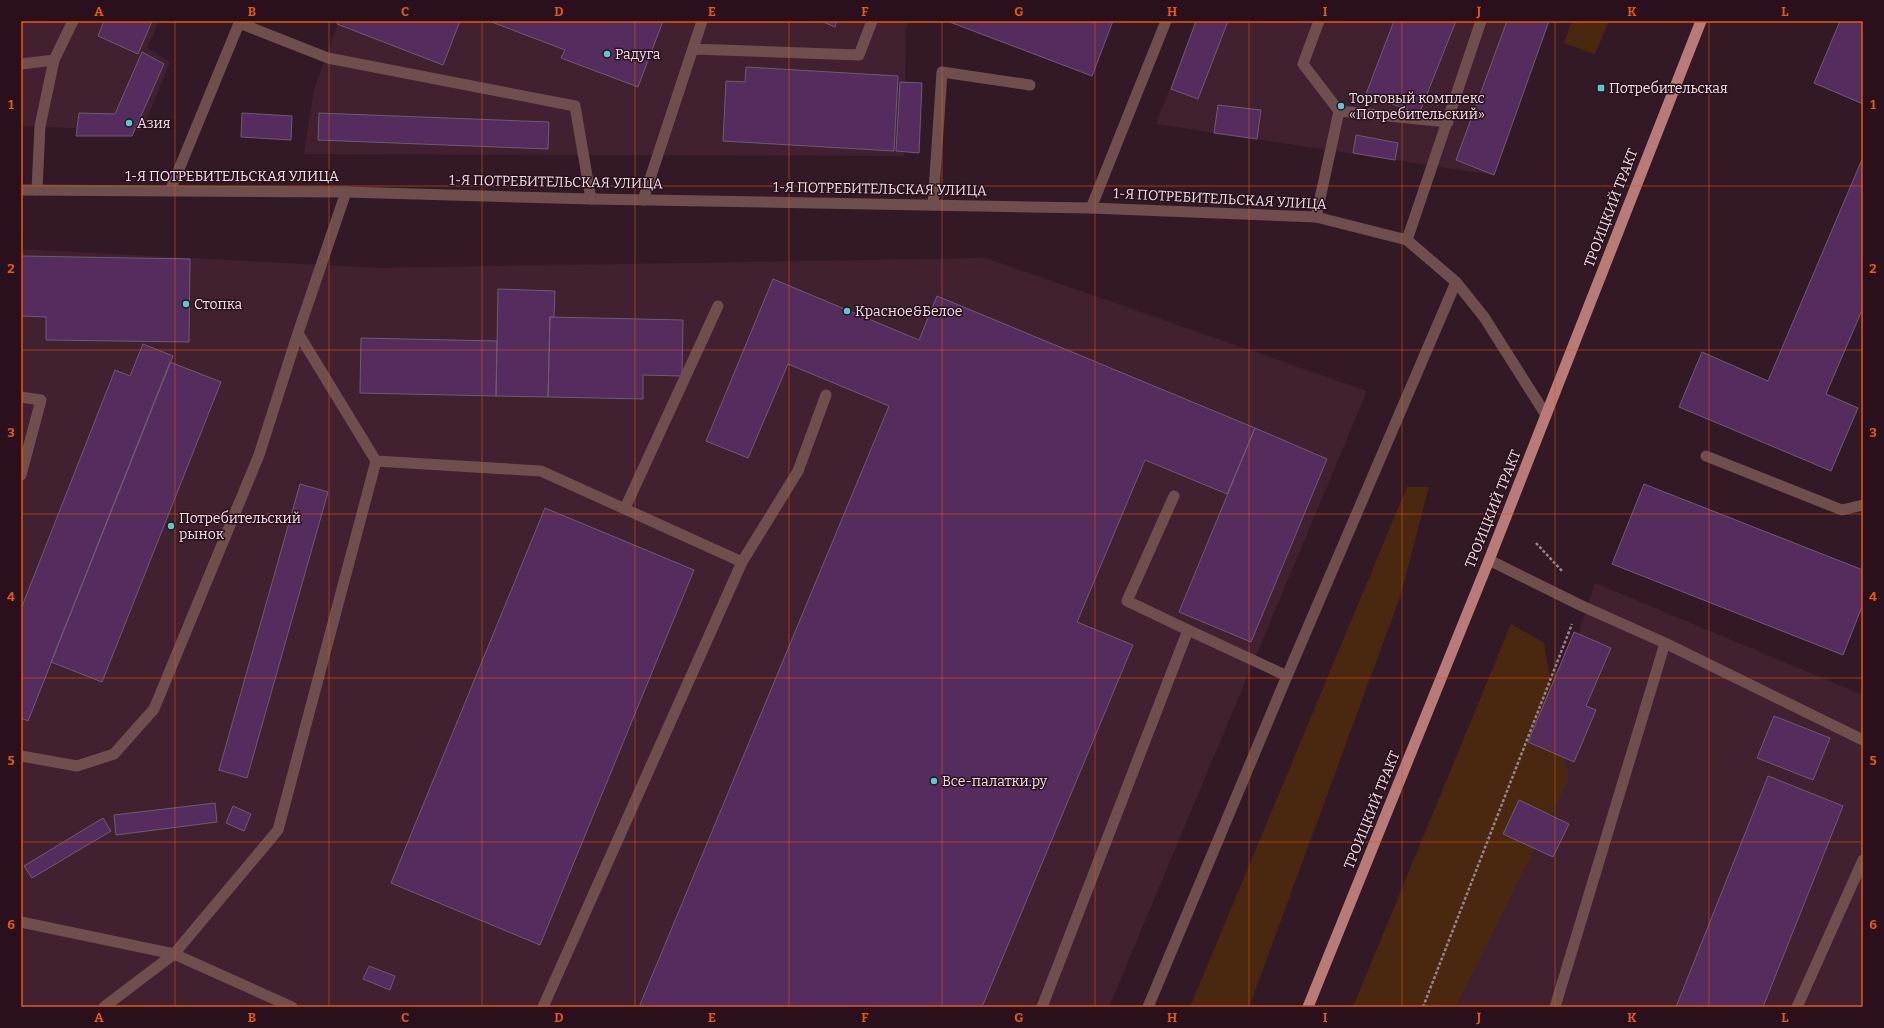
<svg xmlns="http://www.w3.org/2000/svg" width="1884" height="1028" font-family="Bitter,serif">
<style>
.built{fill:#412030}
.green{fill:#4a2810}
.building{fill:#542c5d;stroke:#6f5b73}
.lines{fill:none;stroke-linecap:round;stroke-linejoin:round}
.path{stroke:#99838d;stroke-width:2.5;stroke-dasharray:3 2;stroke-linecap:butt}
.service{stroke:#6e4f4e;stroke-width:11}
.minor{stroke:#6e4f4e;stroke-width:11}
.tertiary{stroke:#6e4f4e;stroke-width:11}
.primary{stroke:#b97b78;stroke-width:11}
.grid{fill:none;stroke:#e8590c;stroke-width:1;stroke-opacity:0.55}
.poi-dot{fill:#52ccd0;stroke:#29101c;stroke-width:1.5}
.labels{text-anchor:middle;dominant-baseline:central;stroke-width:3;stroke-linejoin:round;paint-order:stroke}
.poi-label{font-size:14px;fill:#f1dfe6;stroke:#29101c;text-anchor:start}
.street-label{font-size:14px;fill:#f1dfe6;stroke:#29101c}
.neatline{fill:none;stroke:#e8590c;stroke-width:1.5}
.grid-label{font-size:13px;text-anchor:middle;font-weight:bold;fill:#e8590c}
</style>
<rect width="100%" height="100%" fill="#331925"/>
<!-- built -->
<path class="built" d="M21 21H159L147 48 170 62 142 131 21 126Z
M339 21H909L906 28 904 156 304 154 314 89Z
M1196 21H1549L1494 175 1156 124Z
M21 249 379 268 986 258 1367 391 1109 1007H21Z
M1595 583 1863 695V1007H1457Z"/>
<!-- green -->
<path class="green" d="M1572 21H1609L1595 54 1564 43Z
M1407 487H1429L1400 597 1249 1007H1190Z
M1511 624 1544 643 1568 781 1456 1007H1353Z"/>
<!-- building -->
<path class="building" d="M104 21H152L138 54 98 36Z
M338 21H460L443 65 337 24Z
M489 21H663L638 87 561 58 565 50Z
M821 21H837L835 27Z
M947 21H1113L1092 76Z
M1196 21H1228L1198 99 1171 89Z
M1394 21H1456L1419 114 1366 94Z
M1507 21H1549L1494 175 1456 160Z
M1840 21H1863V104L1814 83Z
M142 52 164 64 132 136H76L79 113 115 114Z
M746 67 898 76 894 151 723 141 726 81 745 82Z
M900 82 922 83 919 153 896 151Z
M1218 105 1261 110 1257 139 1214 133Z
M242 113 292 116 291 140 241 137Z
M319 113 549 122 548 149 318 140Z
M1356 135 1398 143 1395 160 1353 153Z
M1863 157V308L1826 394 1858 408 1831 471 1679 407 1702 352 1768 381Z
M21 256 190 259 189 342 46 340V317L21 316Z
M773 279 919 340 937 296 1255 428 1227 494 1145 460 1077 622 1133 645 982 1007H639L889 406 788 364 748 458 706 441Z
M498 289 555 291 554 317H550L548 397 496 396Z
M550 317 683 320 682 376 643 375V399L548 397Z
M361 338 497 341 496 396 360 393Z
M143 344 173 356 28 721 21 718V609L115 370 130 376Z
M170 362 221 382 102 682 51 662Z
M1255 428 1327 459 1251 642 1179 612Z
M300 484 328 492 247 778 219 770Z
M1644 484 1863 570V604L1843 655 1612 564Z
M545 508 694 570 540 945 391 883Z
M1574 632 1611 648 1586 706 1596 710 1574 762 1528 742Z
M1774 716 1830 738 1813 780 1757 758Z
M1768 776 1843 806 1763 1007H1676Z
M1519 800 1569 824 1553 857 1503 834Z
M215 803 217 822 116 835 114 815Z
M233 806 251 814 244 831 226 823Z
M103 818 111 831 32 878 24 866Z
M369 966 395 976 390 990 363 979Z"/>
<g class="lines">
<!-- path -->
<path class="path" d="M1536 543 1563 572
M1423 1007 1572 624"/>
<!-- service -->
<path class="service" d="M239 23 328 58 575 106 591 199
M693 49 859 55 872 21
M21 64 54 60
M1339 111 1448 122
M37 190 40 126 54 60 73 21
M643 200 702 21
M933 205 942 72 1030 85
M1316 217 1339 111 1303 64 1319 21
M1407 240 1481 21
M21 397 41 400 21 475
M1706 456 1842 510 1863 505
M376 461 541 471 742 562 543 1007
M1174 496 1127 601 1188 630
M625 508 718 306
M1489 560 1580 605 1665 643 1863 740
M742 562 798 471 826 395
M21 756 77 766 114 754 154 709 259 455 298 333
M21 922 174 954 292 1007
M104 1007 174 954 278 830 376 461 298 333 346 192
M1042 1007 1188 630 1287 676 1456 282
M1148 1007 1287 676
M1555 1007 1665 643
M1797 1007 1863 860"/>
<!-- minor -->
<path class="minor" d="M170 191 240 21
M1091 208 1316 217 1407 240 1456 282 1484 317 1546 415"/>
<!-- tertiary -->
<path class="tertiary" d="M21 190 346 192 591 199 1091 208 1166 21"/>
<!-- primary -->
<path class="primary" d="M1308 1007 1489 560 1701 21"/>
</g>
<!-- grid -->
<path class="grid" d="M175 21V1007M329 21V1007M482 21V1007M635 21V1007M789 21V1007M942 21V1007M1095 21V1007M1249 21V1007M1402 21V1007M1555 21V1007M1709 21V1007M21 186H1863M21 350H1863M21 514H1863M21 678H1863M21 842H1863"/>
<!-- markers -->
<g class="poi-dot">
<circle cx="607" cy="54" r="4"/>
<rect x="1597" y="84" width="8" height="8" rx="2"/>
<circle cx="1341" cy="106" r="4"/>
<circle cx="129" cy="123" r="4"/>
<circle cx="186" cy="304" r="4"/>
<circle cx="847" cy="311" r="4"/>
<circle cx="171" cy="526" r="4"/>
<circle cx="934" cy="781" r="4"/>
</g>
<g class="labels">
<!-- poi labels -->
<g class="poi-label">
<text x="615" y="54">Радуга</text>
<text x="1609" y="88">Потребительская</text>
<text x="1349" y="98">Торговый комплекс<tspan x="1349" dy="16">«Потребительский»</tspan></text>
<text x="137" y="123">Азия</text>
<text x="194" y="304">Стопка</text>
<text x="855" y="311">Красное&amp;Белое</text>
<text x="179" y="518">Потребительский<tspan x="179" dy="16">рынок</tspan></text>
<text x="942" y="781">Все-палатки.ру</text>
</g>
<!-- street labels -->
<g class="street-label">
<text x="232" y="176">1-Я ПОТРЕБИТЕЛЬСКАЯ УЛИЦА</text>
<text transform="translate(556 182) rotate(1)">1-Я ПОТРЕБИТЕЛЬСКАЯ УЛИЦА</text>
<text transform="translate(880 189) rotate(1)">1-Я ПОТРЕБИТЕЛЬСКАЯ УЛИЦА</text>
<text transform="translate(1220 199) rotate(3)">1-Я ПОТРЕБИТЕЛЬСКАЯ УЛИЦА</text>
<text transform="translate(1611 208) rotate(-69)">ТРОИЦКИЙ ТРАКТ</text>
<text transform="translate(1493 509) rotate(-68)">ТРОИЦКИЙ ТРАКТ</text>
<text transform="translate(1372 810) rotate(-68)">ТРОИЦКИЙ ТРАКТ</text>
</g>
</g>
<!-- border -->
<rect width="1884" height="1028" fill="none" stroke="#29101c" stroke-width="44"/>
<rect x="22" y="22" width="1840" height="984" class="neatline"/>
<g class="grid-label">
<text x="99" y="16">A</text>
<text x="252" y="16">B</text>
<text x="405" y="16">C</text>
<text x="559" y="16">D</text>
<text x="712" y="16">E</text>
<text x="865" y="16">F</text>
<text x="1019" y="16">G</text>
<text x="1172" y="16">H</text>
<text x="1325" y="16">I</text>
<text x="1479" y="16">J</text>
<text x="1632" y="16">K</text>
<text x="1785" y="16">L</text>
<text x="11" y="109">1</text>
<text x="1873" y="109">1</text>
<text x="11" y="273">2</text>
<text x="1873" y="273">2</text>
<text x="11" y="437">3</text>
<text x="1873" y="437">3</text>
<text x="11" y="601">4</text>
<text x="1873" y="601">4</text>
<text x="11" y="765">5</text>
<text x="1873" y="765">5</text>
<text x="11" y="929">6</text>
<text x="1873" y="929">6</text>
<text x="99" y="1022">A</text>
<text x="252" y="1022">B</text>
<text x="405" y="1022">C</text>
<text x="559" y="1022">D</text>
<text x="712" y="1022">E</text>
<text x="865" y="1022">F</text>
<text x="1019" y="1022">G</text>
<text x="1172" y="1022">H</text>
<text x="1325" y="1022">I</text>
<text x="1479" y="1022">J</text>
<text x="1632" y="1022">K</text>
<text x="1785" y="1022">L</text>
</g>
</svg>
